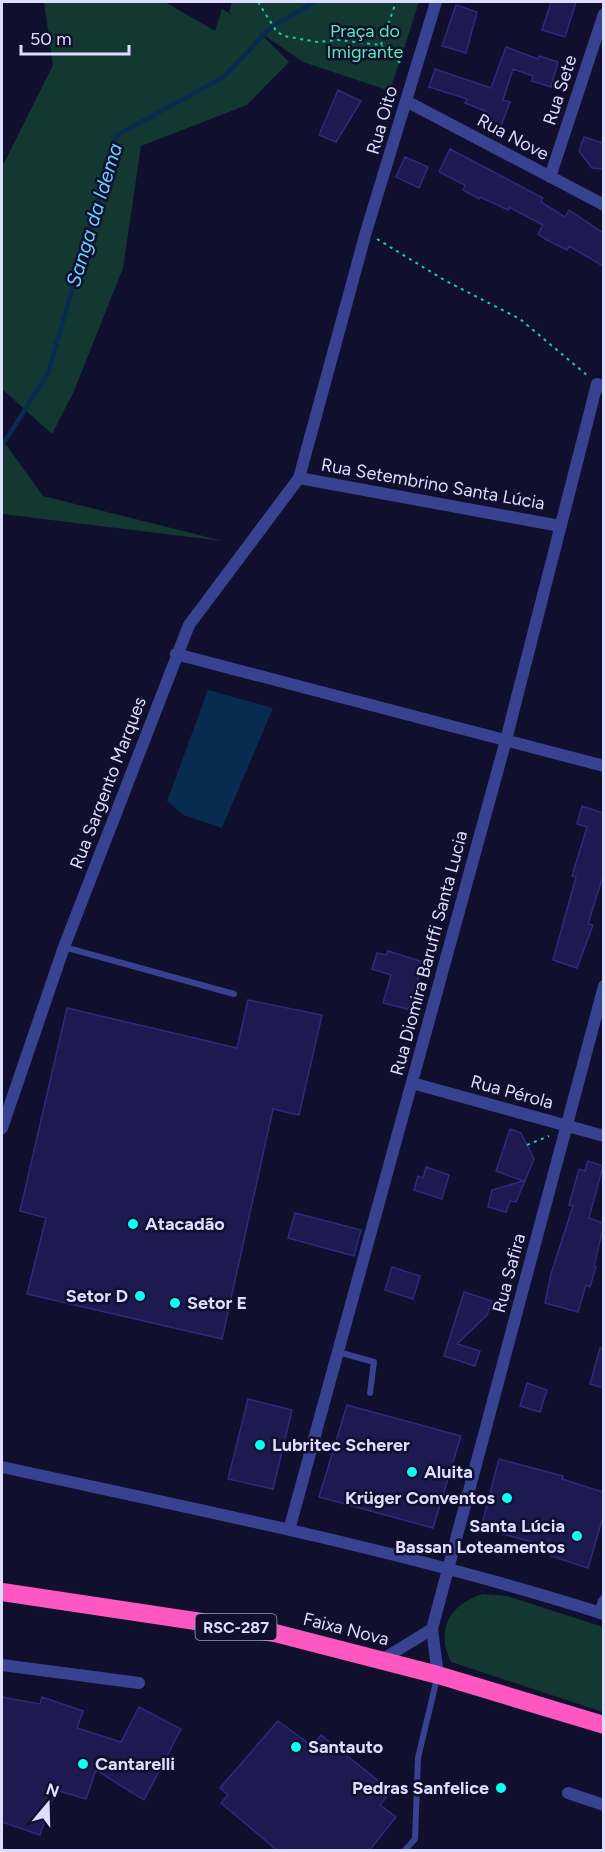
<svg xmlns="http://www.w3.org/2000/svg" width="605" height="1852" font-family="Figtree,sans-serif">
<style>
.green{fill:#123831}
.water{fill:#072c4f}
.lines{fill:none;stroke-linecap:round;stroke-linejoin:round}
.stream{stroke:#072c4f;stroke-width:4.5}
.building{fill:#1c1a50;stroke:#2e2a7d;stroke-width:1.5}
.path{stroke:#27c8a5;stroke-width:2;stroke-dasharray:3 4.5;stroke-linecap:butt}
.lane{stroke:#374290;stroke-width:6}
.street{stroke:#374290;stroke-width:12}
.highway{stroke:#ff57c2;stroke-width:18}
.poi-dot{fill:#08fff1;stroke:#100f2d;stroke-width:2}
.labels{text-anchor:middle;dominant-baseline:central;stroke-width:5;stroke-linejoin:round;paint-order:stroke}
.shield{fill:#100f2d;stroke:#9f9fc0;stroke-width:1.5}
.shield-label{font-size:16px;font-weight:bold;fill:#dcddff}
.park-label{font-size:18px;fill:#5deab1;stroke:#100f2d}
.street-label{font-size:18px;fill:#dcddff;stroke:#100f2d}
.poi-label{font-size:18px;font-weight:bold;fill:#dcddff;stroke:#100f2d;text-anchor:start}
.water-label{font-size:20px;font-style:italic;fill:#6ad1ff;stroke:#100f2d}
</style>
<rect width="100%" height="100%" fill="#100f2d"/>
<!-- green -->
<path class="green" d="M44 2H165L215 31 222 9 234 16 229 12 232 2H419L390 91 303 62 258 31 289 62 247 105 141 146 123 268 74 391 52 434 2 389V167L53 65Z
M2 439 43 496 223 541 2 514Z
M483 1594 507 1596 603 1627V1712L451 1662C435 1630 450 1604 483 1594Z"/>
<!-- water -->
<path class="water" d="M208 690 273 708 222 828 183 815 167 801Z"/>
<g class="lines">
<!-- stream -->
<path class="stream" d="M2 446 48 373 117 135 224 77 268 30 314 2"/>
</g>
<!-- building -->
<path class="building" d="M551 2H576L565 37 542 30Z
M456 5 477 12 466 53 442 46Z
M506 47 538 59 539 56 558 62 551 87 532 81 533 76 513 69 503 100 510 102 501 126 482 119 485 111 465 103 467 99 429 87 435 69 491 88Z
M338 90 361 101 336 142 319 135Z
M584 137 603 143V169L592 168 579 151Z
M450 149 543 198 541 202 565 217 569 210 603 233V266L569 246 567 250 547 240 538 234 543 225 509 207 508 210 480 197 479 199 463 190 465 185 439 172Z
M405 157 428 167 419 188 396 177Z
M582 806 603 813V876L588 924 593 925 577 968 553 960 576 877 572 876 587 827 577 824Z
M388 951 423 962 413 995 419 997 415 1011 383 1003 391 975 372 969 377 953 386 955Z
M248 1000 322 1015 299 1115 273 1109 222 1339 27 1294 46 1218 20 1211 67 1008 237 1048Z
M510 1129 521 1133 534 1159 516 1202 510 1201 506 1212 488 1207 492 1190 523 1181 496 1171Z
M588 1161 603 1166 589 1218 603 1223V1228L594 1266 596 1267 590 1287 586 1285 578 1312 545 1303 551 1274 573 1206 569 1205 579 1169 585 1171Z
M426 1167 449 1175 442 1199 414 1190 418 1176 423 1178Z
M295 1213 361 1230 354 1256 288 1238Z
M392 1267 420 1276 413 1299 385 1290Z
M464 1292 492 1301 487 1315 457 1344 480 1351 475 1366 444 1356Z
M600 1348 603 1349V1388L590 1384Z
M527 1383 547 1390 540 1412 520 1406Z
M248 1399 292 1410 273 1489 228 1479Z
M347 1405 461 1436 433 1528 319 1497Z
M499 1459 563 1476 562 1479 603 1492V1517L588 1568 551 1556 554 1548 481 1528Z
M2 1697 40 1704 42 1697 83 1711 77 1728 121 1742 139 1707 181 1729 144 1800 96 1770 86 1799 56 1790 40 1835 2 1822Z
M278 1721 312 1746 321 1735 391 1791 380 1805 396 1817 369 1851H278L221 1803 228 1795 220 1788Z"/>
<g class="lines">
<!-- path -->
<path class="path" d="M258 2 277 32 284 36 317 42 338 40 381 45 392 58 403 64
M381 45 396 2
M377 239 446 281 520 319 588 376
M527 1145 549 1136"/>
<!-- lane -->
<path class="lane" d="M64 947 234 994
M338 1352 374 1362 370 1393
M405 1850 415 1839 418 1758 437 1678"/>
<!-- street -->
<path class="street" d="M406 101 604 205
M550 177 604 14
M299 478 560 526
M176 654 604 766
M412 1083 604 1136
M2 1128 64 947 189 625 299 478 366 232 436 2
M2 1467C203 1511 407 1551 604 1614
M289 1530 506 740 597 384 604 387
M600 1613 604 1601
M383 1659 432 1629
M2 1665 139 1683
M438 1675 432 1629 604 986
M568 1793 604 1805"/>
<!-- highway -->
<path class="highway" d="M2 1592 275 1633 438 1675 604 1725"/>
</g>
<!-- markers -->
<g class="poi-dot">
<circle cx="133" cy="1224" r="6"/>
<circle cx="140" cy="1296" r="6"/>
<circle cx="175" cy="1303" r="6"/>
<circle cx="260" cy="1445" r="6"/>
<circle cx="412" cy="1472" r="6"/>
<circle cx="507" cy="1498" r="6"/>
<circle cx="577" cy="1536" r="6"/>
<circle cx="296" cy="1747" r="6"/>
<circle cx="83" cy="1764" r="6"/>
<circle cx="501" cy="1788" r="6"/>
</g>
<g class="labels">
<!-- shield labels -->
<rect class="shield" x="195.5" y="1614" width="81" height="26" rx="4.5"/>
<g class="shield-label">
<text x="236" y="1627">RSC-287</text>
</g>
<!-- park labels -->
<g class="park-label">
<text x="365" y="31">Praça do<tspan x="365" dy="21">Imigrante</tspan></text>
</g>
<!-- street labels -->
<g class="street-label">
<text transform="translate(560 90) rotate(-72)">Rua Sete</text>
<text transform="translate(382 120) rotate(-74)">Rua Oito</text>
<text transform="translate(513 137) rotate(28)">Rua Nove</text>
<text transform="translate(433 484) rotate(10)">Rua Setembrino Santa Lúcia</text>
<text transform="translate(108 783) rotate(-69)">Rua Sargento Marques</text>
<text transform="translate(429 953) rotate(-75)">Rua Diomira Baruffi Santa Lucia</text>
<text transform="translate(512 1092) rotate(15)">Rua Pérola</text>
<text transform="translate(509 1273) rotate(-75)">Rua Safira</text>
<text transform="translate(346 1629) rotate(14)">Faixa Nova</text>
</g>
<!-- poi labels -->
<g class="poi-label">
<text x="145" y="1224">Atacadão</text>
<text x="128" y="1296" text-anchor="end">Setor D</text>
<text x="187" y="1303">Setor E</text>
<text x="272" y="1445">Lubritec Scherer</text>
<text x="424" y="1472">Aluita</text>
<text x="495" y="1498" text-anchor="end">Krüger Conventos</text>
<text x="565" y="1526" text-anchor="end">Santa Lúcia<tspan x="565" dy="21">Bassan Loteamentos</tspan></text>
<text x="308" y="1747">Santauto</text>
<text x="95" y="1764">Cantarelli</text>
<text x="489" y="1788" text-anchor="end">Pedras Sanfelice</text>
</g>
<!-- water labels -->
<g class="water-label">
<text transform="translate(94 215) rotate(-73)">Sanga da Idema</text>
</g>
</g>
<!-- border -->
<rect width="605" height="1852" fill="none" stroke="#dcddff" stroke-width="6"/>
<!-- north arrow -->
<g transform="translate(48 1804) rotate(19)" stroke="#100f2d" stroke-width="4.5" paint-order="stroke">
<path d="M0-4.5L10 22L0 15L-10 22Z" fill="#dcddff"/>
<text y="-9" font-size="16" font-weight="bold" text-anchor="middle" fill="#dcddff">N</text>
</g>
<!-- scale -->
<path d="M21 45v9h108v-9" fill="none" stroke="#dcddff" stroke-width="3"/>
<text x="30" y="45" font-size="18" fill="#dcddff" stroke="#100f2d" stroke-width="4.5" paint-order="stroke">50 m</text>
</svg>
